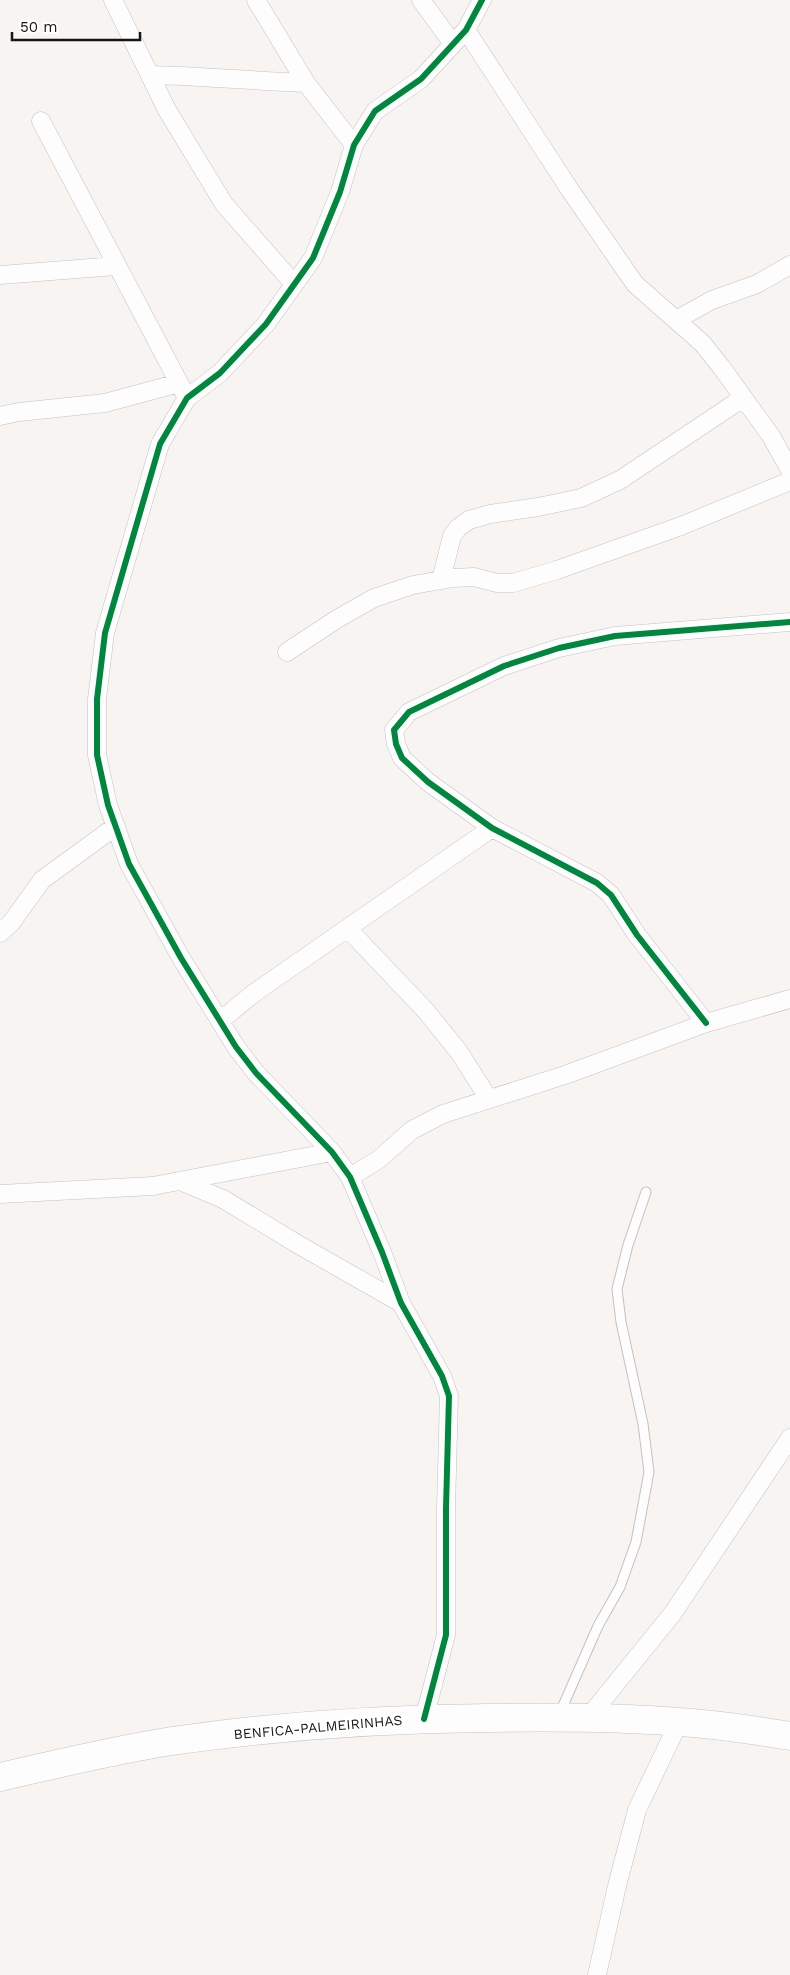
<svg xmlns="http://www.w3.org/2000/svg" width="790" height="1975" font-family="'Work Sans',sans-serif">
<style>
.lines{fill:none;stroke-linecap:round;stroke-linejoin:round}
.service-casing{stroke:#c4c2c0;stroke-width:11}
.minor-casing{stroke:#c4c2c0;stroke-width:19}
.primary-casing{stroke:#c4c2c0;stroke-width:29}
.service{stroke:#fefdfd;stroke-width:9}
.minor{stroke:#fefdfd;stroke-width:18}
.primary{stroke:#fefdfd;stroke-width:28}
.cycleway-casing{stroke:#fff;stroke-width:9}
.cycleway{stroke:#00873e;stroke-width:6}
.labels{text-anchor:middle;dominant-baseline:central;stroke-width:4;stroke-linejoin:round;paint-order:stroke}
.street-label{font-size:14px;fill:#161513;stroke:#fff}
</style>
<rect width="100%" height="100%" fill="#f7f4f2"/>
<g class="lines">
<defs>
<path id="service" d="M559 1715 598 1626 620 1587 636 1542 649 1472 643 1424 621 1322 617 1289 628 1245 646 1192"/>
<path id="minor" d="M113 0 167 110 224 204 294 284
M256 0 306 83 354 145
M421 0 453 44
M466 30 570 190 635 284 702 343 722 368 771 436 790 470
M150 75C202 76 254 81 306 83
M41 121 187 398
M0 275 116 266
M676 320 712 300 757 284 790 265
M0 416 19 412 105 403 179 383
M441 580 452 536 458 528 469 520 490 514 538 507 581 498 620 480 743 398
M287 652 337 619 374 598 413 585 453 578 474 577 497 583H513L557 570 681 526 790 481
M348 929 426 1011 459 1052 489 1099
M0 933 11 923 42 880 116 826
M220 1021 254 993 492 828
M706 1023 637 935 611 895 597 883 492 828 428 782 402 758 396 744 394 730 409 712 504 666 559 648 615 636 790 622
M350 1177 378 1160 412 1130 443 1114 565 1075 706 1023 790 999
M180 1181 223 1199 299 1245 401 1303
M0 1194 153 1186 332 1152
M588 1718 673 1613 790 1438
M424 1719 446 1635V1508L449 1396 442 1376 401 1303 382 1252 350 1177 332 1152 256 1073 236 1047 181 958 129 864 108 805 97 755V699L105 633 160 444 187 398 220 373 266 324 313 258 340 192 354 145 375 111 421 79 466 30 482 0
M597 1975 617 1886 637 1810 679 1722"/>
<path id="primary" d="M0 1777C57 1764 114 1750 172 1741 276 1726 382 1719 487 1718 551 1717 615 1717 679 1722 716 1724 753 1730 790 1736"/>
</defs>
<!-- service casing -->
<use href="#service" class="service-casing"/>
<!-- minor casing -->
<use href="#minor" class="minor-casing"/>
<!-- primary casing -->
<use href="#primary" class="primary-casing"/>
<!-- service -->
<use href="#service" class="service"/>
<!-- minor -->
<use href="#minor" class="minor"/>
<!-- primary -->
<use href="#primary" class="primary"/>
<defs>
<path id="cycleway" d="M706 1023 637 935 611 895 597 883 492 828 428 782 402 758 396 744 394 730 409 712 504 666 559 648 615 636 790 622
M424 1719 446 1635V1508L449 1396 442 1376 401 1303 382 1252 350 1177 332 1152 256 1073 236 1047 181 958 129 864 108 805 97 755V699L105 633 160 444 187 398 220 373 266 324 313 258 340 192 354 145 375 111 421 79 466 30 482 0"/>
</defs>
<!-- cycleway casing -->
<use href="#cycleway" class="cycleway-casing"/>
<!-- cycleway -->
<use href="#cycleway" class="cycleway"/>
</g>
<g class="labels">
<!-- street labels -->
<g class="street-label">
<text transform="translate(318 1727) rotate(-5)">BENFICA-PALMEIRINHAS</text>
</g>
</g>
<!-- scale -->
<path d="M12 32v8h128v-8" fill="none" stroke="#161513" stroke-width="2.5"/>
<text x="20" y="32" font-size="15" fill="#161513" stroke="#ffffff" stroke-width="4" paint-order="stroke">50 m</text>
</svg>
